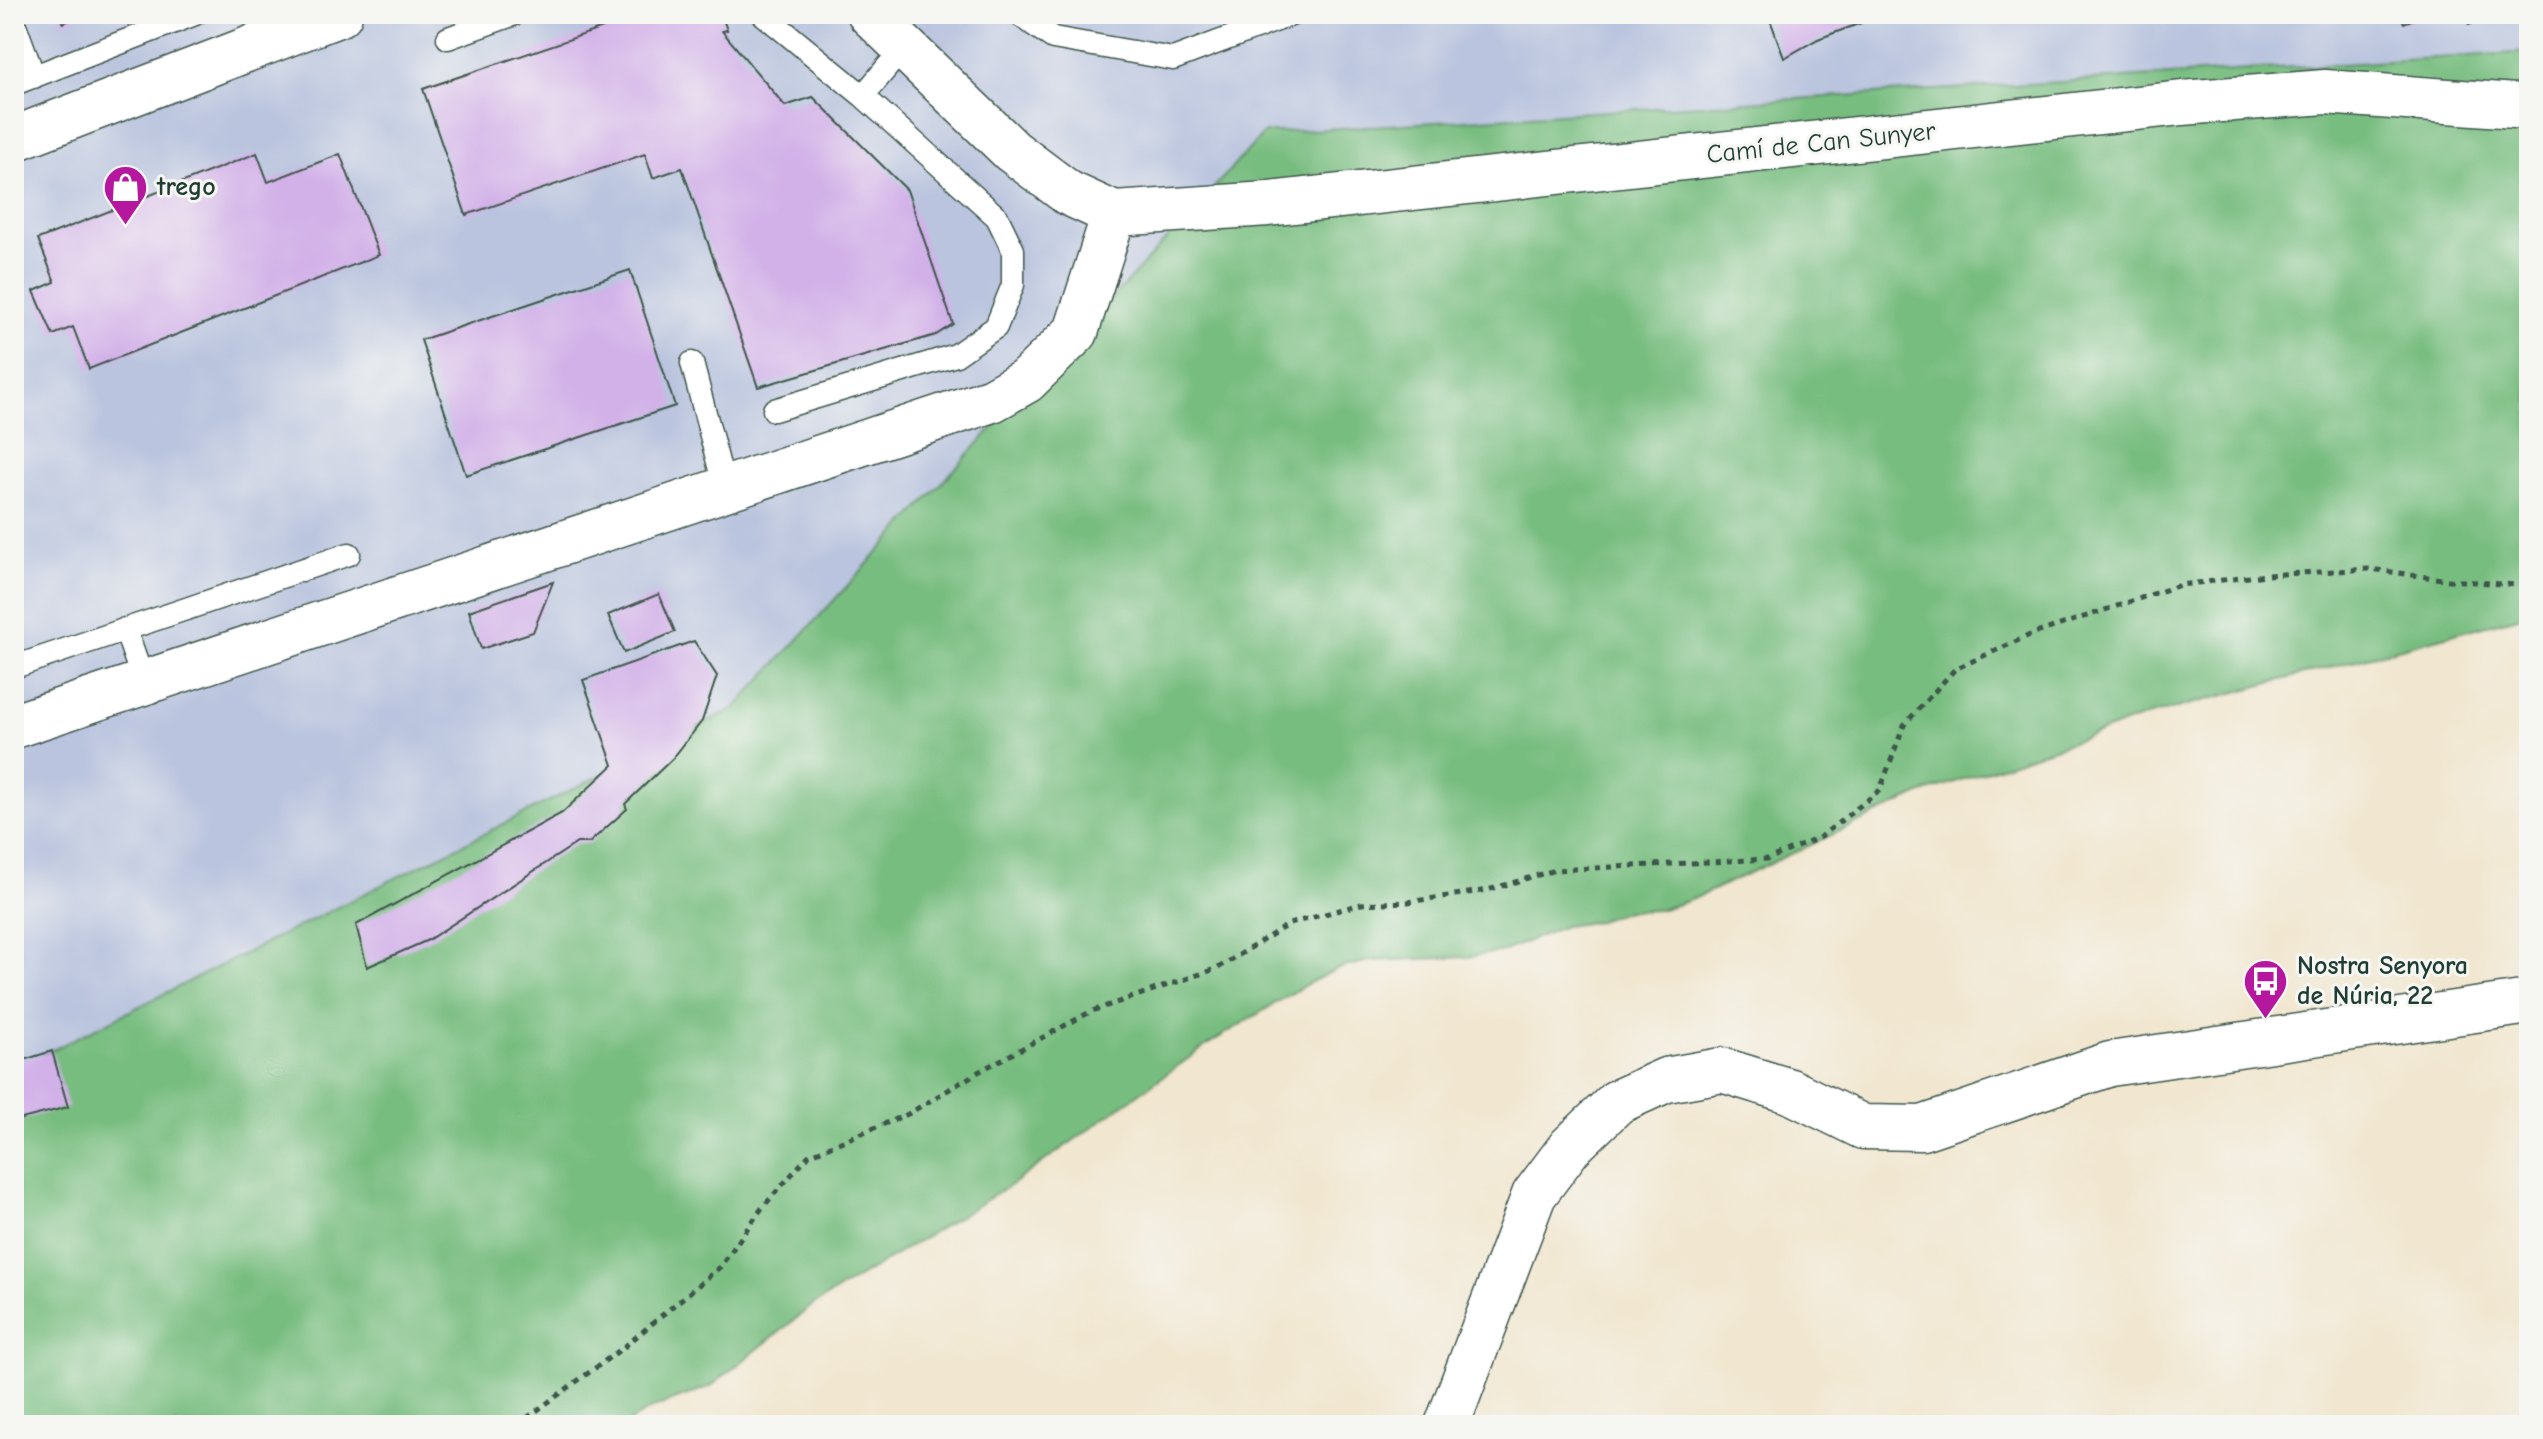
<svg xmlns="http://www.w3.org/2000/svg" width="2543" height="1439" font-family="'Comic Neue',sans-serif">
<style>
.industrial{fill:#bac4de}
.forest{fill:#78bd80;stroke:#4c7d5a;stroke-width:2}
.building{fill:#d2b1e8}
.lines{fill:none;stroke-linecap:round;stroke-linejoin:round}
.lane-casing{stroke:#3e564b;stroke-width:25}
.street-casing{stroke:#3e564b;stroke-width:47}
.path{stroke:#3e564b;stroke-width:5;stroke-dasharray:6 6;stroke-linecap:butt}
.lane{stroke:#fff;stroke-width:22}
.street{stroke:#fff;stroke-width:44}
.labels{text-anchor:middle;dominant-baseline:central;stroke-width:6;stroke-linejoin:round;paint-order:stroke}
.street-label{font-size:26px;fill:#1f3d34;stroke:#f6f6f2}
.poi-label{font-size:26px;font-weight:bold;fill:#1f3d34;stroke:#f6f6f2;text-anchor:start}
</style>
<rect width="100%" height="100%" fill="#f6f6f2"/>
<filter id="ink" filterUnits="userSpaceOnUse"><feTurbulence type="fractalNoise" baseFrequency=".0125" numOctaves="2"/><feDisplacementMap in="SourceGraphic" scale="16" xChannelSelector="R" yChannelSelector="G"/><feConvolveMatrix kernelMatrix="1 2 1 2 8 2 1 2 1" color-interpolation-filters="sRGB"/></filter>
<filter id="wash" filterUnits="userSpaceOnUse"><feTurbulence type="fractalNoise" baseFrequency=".006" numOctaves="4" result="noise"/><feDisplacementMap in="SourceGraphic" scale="32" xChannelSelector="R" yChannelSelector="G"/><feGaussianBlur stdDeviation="1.8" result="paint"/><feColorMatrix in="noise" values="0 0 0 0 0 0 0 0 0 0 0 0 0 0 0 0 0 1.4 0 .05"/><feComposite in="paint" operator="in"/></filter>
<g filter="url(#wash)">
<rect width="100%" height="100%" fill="#f1e6cf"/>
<!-- industrial -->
<path class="industrial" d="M14 14H2529V52L1264 133 735 708 14 1068Z"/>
<!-- forest -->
<path class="forest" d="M2529 52V614L2150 715 1920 794 1691 900 1659 910 1627 911 1598 921 1565 926 1504 951 1469 957 1369 961 1337 969 1307 984 1207 1045 1011 1185 813 1305 711 1386 653 1408 624 1425H14V1069L735 708 1264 133Z"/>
<g id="blocks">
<!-- building -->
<path class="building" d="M60 14H84L63 23Z
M644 14H721L727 30 722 31 785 106 813 97 907 190 953 324 936 335 758 387 682 168 653 178 645 154 466 215 423 89Z
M1768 14H1885L1818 39 1784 58Z
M2400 14H2426L2404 23Z
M2465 14H2494L2469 25Z
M257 153 268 182 340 154 379 255 89 369 73 327 53 335 34 291 55 282 38 239Z
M630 270 675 406 466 475 421 340Z
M14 395 23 418 14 422Z
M553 582 533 632 481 649 469 611Z
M659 594 675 632 624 653 608 615Z
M694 641 717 676 702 721 673 758 625 804 627 809 589 843H577L428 940 367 967 356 925 562 813 613 765 583 680Z
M52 1051 68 1107 14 1121V1063Z"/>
</g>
</g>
<g filter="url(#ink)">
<use href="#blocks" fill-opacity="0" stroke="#3e564b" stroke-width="2"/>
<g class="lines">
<defs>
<path id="lane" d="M763 14 863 96 997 217 1013 250V285L996 327 956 355 774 410
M1018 14 1053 38 1173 59 1293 14
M14 22 34 77
M448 38 515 14
M14 84 195 14
M863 96 904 47
M692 363 725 489
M125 629 144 683
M14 667 349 554"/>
<path id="street" d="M870 14 1012 151 1068 193 1114 214 1268 204 2182 103 2325 92 2529 107
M14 139 340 14
M14 726 992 400 1026 381 1076 332 1114 214
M1447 1425 1534 1195 1570 1147 1617 1102 1666 1080 1722 1070 1790 1091 1863 1127 1922 1128 2110 1064 2529 1002"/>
</defs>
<!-- lane casing -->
<use href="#lane" class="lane-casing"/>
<!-- street casing -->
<use href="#street" class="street-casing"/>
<!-- path -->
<path class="path" d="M517 1425 624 1347 720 1267 762 1208 809 1155 908 1114 980 1071 1092 1011 1218 968 1289 924 1361 904 1408 902 1488 890 1555 870 1768 859 1819 838 1880 790 1904 725 1955 669 2030 635 2180 585 2266 575 2370 569 2449 580 2529 586"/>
<!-- lane -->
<use href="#lane" class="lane"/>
<!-- street -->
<use href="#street" class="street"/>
</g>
</g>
<!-- icons -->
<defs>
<symbol id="shop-pin" viewBox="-11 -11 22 30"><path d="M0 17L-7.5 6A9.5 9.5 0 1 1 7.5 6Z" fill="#b5179e" stroke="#f6f6f2"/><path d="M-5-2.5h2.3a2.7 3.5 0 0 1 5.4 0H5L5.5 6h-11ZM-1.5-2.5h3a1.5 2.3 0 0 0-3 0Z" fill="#fff"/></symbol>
<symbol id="bus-pin" viewBox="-11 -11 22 30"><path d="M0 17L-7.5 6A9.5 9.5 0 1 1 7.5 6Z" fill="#b5179e" stroke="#f6f6f2"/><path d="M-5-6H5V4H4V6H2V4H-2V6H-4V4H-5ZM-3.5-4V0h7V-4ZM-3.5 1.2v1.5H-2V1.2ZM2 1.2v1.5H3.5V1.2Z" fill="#fff"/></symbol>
</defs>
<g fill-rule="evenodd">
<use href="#shop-pin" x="100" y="162" width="51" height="69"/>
<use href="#bus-pin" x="2240" y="956" width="51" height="69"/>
</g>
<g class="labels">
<!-- street labels -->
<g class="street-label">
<text transform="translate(1821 143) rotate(-6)">Camí de Can Sunyer</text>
</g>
<!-- poi labels -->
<g class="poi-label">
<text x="157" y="187">trego</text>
<text x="2297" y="966">Nostra Senyora<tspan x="2297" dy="30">de Núria, 22</tspan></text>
</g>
</g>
<!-- margin -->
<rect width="2543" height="1439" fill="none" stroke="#f6f6f2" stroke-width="48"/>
</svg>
